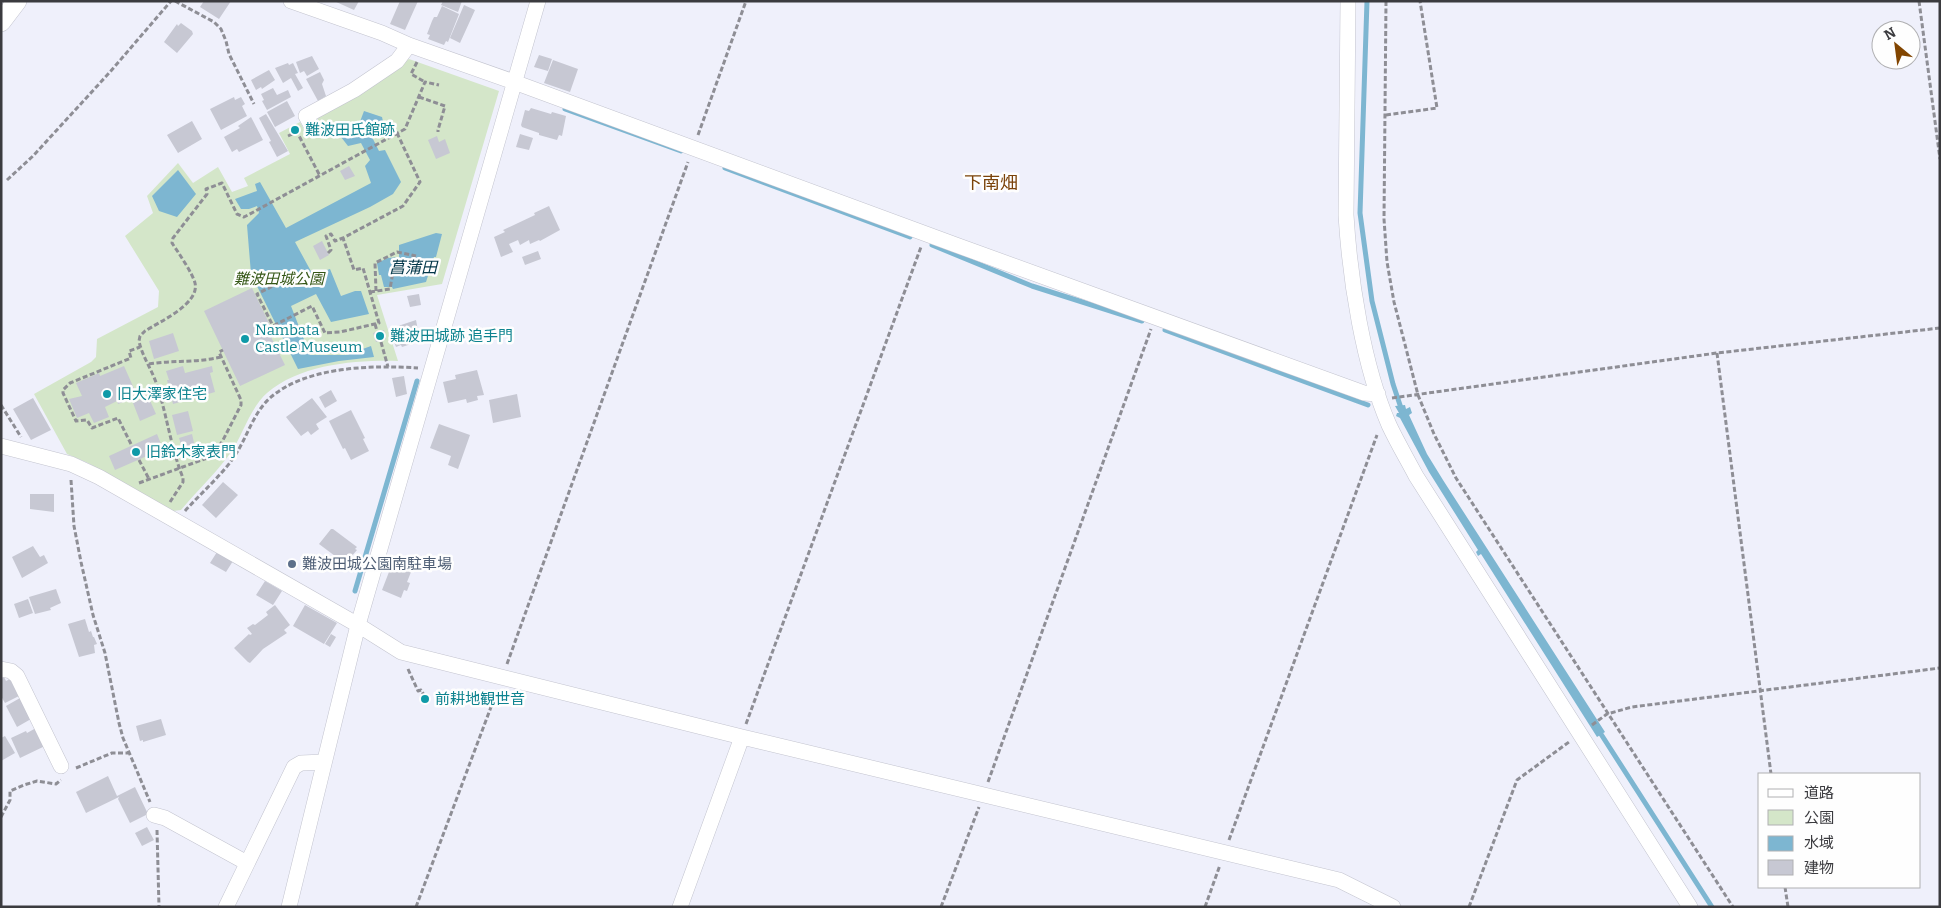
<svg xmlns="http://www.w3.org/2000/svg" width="1941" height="908" font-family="Bitter,'Noto Sans JP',serif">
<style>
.green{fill:#d4e6c9}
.water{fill:#7db6d1}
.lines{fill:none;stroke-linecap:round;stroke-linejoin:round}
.stream{stroke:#7db6d1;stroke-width:5}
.building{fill:#c7c8d3}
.minor-casing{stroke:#c3c4cf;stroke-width:16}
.major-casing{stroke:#c3c4cf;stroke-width:20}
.path{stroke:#8e8e95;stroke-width:3;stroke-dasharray:5 2.5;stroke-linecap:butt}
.minor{stroke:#fff;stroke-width:15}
.major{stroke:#fff;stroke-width:19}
.culture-dot{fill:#0f9aa8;stroke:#fefefe;stroke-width:2}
.service-dot{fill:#5c6f8a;stroke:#fefefe;stroke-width:2}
.labels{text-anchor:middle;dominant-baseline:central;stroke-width:5;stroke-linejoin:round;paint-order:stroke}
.culture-label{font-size:15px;fill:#0d838f;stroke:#fefefe;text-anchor:start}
.park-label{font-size:15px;font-style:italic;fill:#345615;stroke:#fefefe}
.service-label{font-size:15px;fill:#4e5e75;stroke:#fefefe;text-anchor:start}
.water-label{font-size:16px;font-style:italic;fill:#023649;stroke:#fefefe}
.quarter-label{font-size:18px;fill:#7b430a;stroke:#fefefe}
</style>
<rect width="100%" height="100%" fill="#eff0fb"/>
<!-- green -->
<path class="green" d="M409 59 499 91 442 284 377 295 398 361C356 360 301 364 267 393 249 409 243 436 229 455 215 474 197 491 181 510L173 511 88 463 67 454 34 394 91 362 96 357 97 339 158 307 159 291 125 236 153 213 147 196 178 163 193 183 218 167 232 192 248 186 244 178 290 154 279 133 300 122 308 137 321 131 317 122 319 115 358 95Z"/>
<!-- water -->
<path class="water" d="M364 111 382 117 384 126 372 137 379 151 385 150 401 182 393 194 370 207 295 242 313 275 330 269 341 296 355 291H361L369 314 331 322 316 294 291 306 310 355H346L371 346 374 357 339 361 298 369 251 274 247 225 259 213 257 206 249 209H241L235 199 257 191 255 184 260 182 286 228 371 183 365 166 370 160 361 143 348 146 341 137 358 127Z
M178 170 196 194 177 217 159 211 152 196Z
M436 233 442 234 436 257H434L426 282 393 289 392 287H384L381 275H379L377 263 388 258 399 257V245Z
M1405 405 1406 409 1410 407 1412 413 1409 415 1427 454 1443 480 1605 732 1597 737 1481 554 1478 556 1476 552 1478 550 1429 472 1400 418 1396 416 1397 413H1399L1395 406Z"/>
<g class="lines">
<!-- stream -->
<path class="stream" d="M1367 1 1360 213 1372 301 1393 384 1402 411
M565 109 681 151
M725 168 910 237
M932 245 1032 286 1142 321
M1165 330 1368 405
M355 591 417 381
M1599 731 1712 907"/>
</g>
<!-- building -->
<path class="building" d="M204 1H231L219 19 200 7Z
M334 1H359L354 10Z
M400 1H418L405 30 390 24Z
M443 1H462L458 12 441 5Z
M464 5 475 10 460 43 450 38Z
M442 6 459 14 448 42 446 41 444 45 428 39 430 35 427 34 432 21 434 17H437Z
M181 23 192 31 193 34 177 53 164 42 177 24 178 26Z
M539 55 552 59 548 71 534 67Z
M312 56 319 69 307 76 304 71 300 73 296 62Z
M553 60 578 69 570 92 544 83Z
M288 63 289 65 293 63 298 73 295 74 303 88 298 91 291 78 283 83 275 68Z
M269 70 275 80 262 89 261 87 256 90 251 80Z
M320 72 324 80 322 84 326 96 318 101 306 79Z
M273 88 277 95 288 90 291 97 267 110 262 101 264 100 261 94Z
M234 97 235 100 241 97 245 104 242 106 247 116 221 130 210 109Z
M287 101 295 116 275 127 267 112Z
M531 108 551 114 552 112 566 116 562 136 559 135 557 140 539 135V133L522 127 521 125 525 110 529 111Z
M266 114 288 151 277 157 269 142 271 141 269 137 259 118Z
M251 117 263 140 239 152 237 149 232 152 224 137 240 128 238 126Z
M192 121 202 139 178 153 167 135Z
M520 134 533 138 529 150 516 147Z
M437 136 439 142 445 139 450 153 436 159 428 140Z
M349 166 355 176 345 180 340 171Z
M549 206 560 230 540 241 539 240 530 244 529 240 520 245 518 240 509 244 513 252 501 257 494 237 505 232 503 230 535 215 534 213Z
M322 241 329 255 320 260 313 246Z
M538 251 541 259 525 265 522 257Z
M252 288 270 325 266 327 285 365 240 386 204 311Z
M419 294 421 305 410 307 407 296Z
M416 320 420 341 402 347 401 345 396 347 389 329Z
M384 330 386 339 376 342 373 333Z
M173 333 179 351 154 359 149 341Z
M124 366 136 393 124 398 125 401 118 404 117 401 105 407 109 417 94 423 89 413 77 418 69 399 82 396 76 383 99 373 100 376Z
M183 366 185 373 212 366 213 372 210 373 215 392 173 404 167 380H169L166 371Z
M477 370 484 395 477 396 478 400 467 403 466 399 448 403 443 382 456 379 455 375Z
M404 376 407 394 396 397 392 378Z
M331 390 337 401 325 408 319 397Z
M517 394 521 417 493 423 489 400Z
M148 396 156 414 140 421 133 403Z
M33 398 51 430 31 440 13 409Z
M312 398 327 417 316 424 319 429 311 435 308 431 301 436 286 417Z
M351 410 365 438 363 439 369 451 351 460 345 448 343 449 329 421Z
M188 411 193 431 177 435 172 415Z
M439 424 470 435 458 469 448 465 451 456 430 448Z
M157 434 163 449 115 470 109 456Z
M192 434 195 447 183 451 179 438Z
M223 482 238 495 216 518 202 505Z
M30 494H54V512L30 509Z
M331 529H333L357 547 355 549 357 550 351 557 349 555 343 562 319 544Z
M33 546 40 557 44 555 48 563 22 578 12 557Z
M217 552 233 561 226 572 210 563Z
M394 559 413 567 407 582 410 583 407 591 404 590 401 598 382 590Z
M265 581 282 591 273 605 256 595Z
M56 589 61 603 50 608 51 610 35 614 29 597Z
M28 599 33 613 19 618 14 604Z
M275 605 290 625 284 630 287 633 263 649 250 663 248 662 234 648 249 634 250 635 252 634 247 628 253 624 255 625 268 615 266 612Z
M305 605 337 623 324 644 293 626Z
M85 619 89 632 91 631 93 637H94L97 644 94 645 95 653 79 657 68 624Z
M331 634 336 637 330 647 325 644Z
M4 677 6 681 10 679 19 696 5 703 1 696V679Z
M20 698 31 719 17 727 6 706Z
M161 719 166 735 143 742V740L140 741 136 726Z
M36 728 45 746 20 758 11 738 26 731 27 733Z
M5 736 15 753 1 761V738Z
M108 776 117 796 135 787 148 814 130 823 118 799 119 797 86 813 76 792Z
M147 827 154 840 142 846 135 833Z"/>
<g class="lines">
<defs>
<path id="minor" d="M291 1 382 33 409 45 514 82 956 245 1364 393 1378 394
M1348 1 1346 215C1350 280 1363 365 1389 425 1397 442 1407 459 1416 476L1690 907
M312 127 306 116 354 90 397 61 409 45
M1 446 71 464 99 477 358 625 401 652 742 737 1339 880 1393 907
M1 669 11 671 17 676 61 766
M154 815 165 818 247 863
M226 907 294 767 301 763 324 762
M289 907 358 625 538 1
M680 907 742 737"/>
<path id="major" d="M1 22 17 1"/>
</defs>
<!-- minor casing -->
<use href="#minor" class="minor-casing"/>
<!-- major casing -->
<use href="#major" class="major-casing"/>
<!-- path -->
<path class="path" d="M175 1 214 22 221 29 226 41 229 54 254 104
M1386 1 1384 219 1387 262 1394 302 1418 395 1434 434 1456 478 1733 907
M1919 1 1940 159
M417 62 411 74 425 82
M419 97 445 106 438 130V132
M1386 115 1437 108 1420 1
M698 135 746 1
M288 136 297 132 320 176
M7 180 33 156 110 72 171 1
M328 253 331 250 326 236 331 234 335 241 343 238
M400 275 413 255
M267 279 271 287 257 294 273 326
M376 291 375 263 397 252 416 256
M370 292 390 289 393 272
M375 324 377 331
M267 329 312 306 325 333 340 332 379 323 363 268 354 270 343 238 403 206 420 182 397 133
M381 342 388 367
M1717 353 1771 774
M149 364C173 360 197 363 221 357
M1392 398 1717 353 1940 328
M1 405 21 437
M131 444 118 418 92 428 87 420 76 421 63 393V390L70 383 131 358 129 351 140 347
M139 460 149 479
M71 480 74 526 81 562 93 615 105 653 119 723 123 738 150 802
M139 483 210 457 222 442 241 405V400L219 352 223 350
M170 502 183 482V478C171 448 167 416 157 385 152 370 142 356 139 341L140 336 145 331C159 322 200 304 195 283 193 274 178 252 172 243L173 238 207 194 206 189 222 183 237 214 244 217 248 215 405 129 425 82 439 85
M185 511C201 493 221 476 234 457 247 438 253 413 270 398 306 366 373 365 418 368
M507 664 688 162
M408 669 418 691 421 690 424 695
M746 724 921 247
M1592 725 1607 714 1632 707 1940 668
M76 768 112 753H129
M988 782 1151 329
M1 817 10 800V791L24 785 37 781 56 784 61 780
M157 830 159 907
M1229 840 1377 435
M1785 887 1788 907
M416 907 497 691
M941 907 979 807
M1205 907 1220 865
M1469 907 1517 780 1569 742"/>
<!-- minor -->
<use href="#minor" class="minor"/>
<!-- major -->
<use href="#major" class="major"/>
</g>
<!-- markers -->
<g class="culture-dot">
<circle cx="295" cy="130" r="5"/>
<circle cx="380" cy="336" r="5"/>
<circle cx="245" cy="339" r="5"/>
<circle cx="107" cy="394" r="5"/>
<circle cx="136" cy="452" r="5"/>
<circle cx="425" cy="699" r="5"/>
</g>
<circle class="service-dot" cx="292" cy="564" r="5"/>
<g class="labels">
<!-- culture labels -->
<g class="culture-label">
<text x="305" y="130">難波田氏館跡</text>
<text x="255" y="330">Nambata<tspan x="255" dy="17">Castle Museum</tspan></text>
<text x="390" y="336">難波田城跡 追手門</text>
<text x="117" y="394">旧大澤家住宅</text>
<text x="146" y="452">旧鈴木家表門</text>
<text x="435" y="699">前耕地観世音</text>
</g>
<!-- park labels -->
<g class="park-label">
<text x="279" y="279">難波田城公園</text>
</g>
<!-- service labels -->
<g class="service-label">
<text x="302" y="564">難波田城公園南駐車場</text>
</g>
<!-- water labels -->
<g class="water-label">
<text x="413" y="267">菖蒲田</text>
</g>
<!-- quarter labels -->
<g class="quarter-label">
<text x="991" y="183">下南畑</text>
</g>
</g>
<!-- border -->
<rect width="1941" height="908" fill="none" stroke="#3b3b3f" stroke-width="5"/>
<!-- legend -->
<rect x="1758" y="773" width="162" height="115" fill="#fefefe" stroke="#b0b0b2"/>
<rect x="1768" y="789" width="25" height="8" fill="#ffffff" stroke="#b0b0b2"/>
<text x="1804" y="798" font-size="15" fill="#3b3b3f">道路</text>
<rect x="1768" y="810" width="25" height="15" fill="#d4e6c9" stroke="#b0b0b2"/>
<text x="1804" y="823" font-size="15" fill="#3b3b3f">公園</text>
<rect x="1768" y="836" width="25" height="15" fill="#7db6d1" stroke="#b0b0b2"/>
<text x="1804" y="848" font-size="15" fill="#3b3b3f">水域</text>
<rect x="1768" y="860" width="25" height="15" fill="#c7c8d3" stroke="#b0b0b2"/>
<text x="1804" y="873" font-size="15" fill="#3b3b3f">建物</text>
<!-- north arrow -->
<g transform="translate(1896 45) rotate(331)"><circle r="24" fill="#fefefe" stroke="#b0b0b2"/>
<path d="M0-4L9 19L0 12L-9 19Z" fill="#824500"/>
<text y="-8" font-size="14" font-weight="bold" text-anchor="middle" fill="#3b3b3f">N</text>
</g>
</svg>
